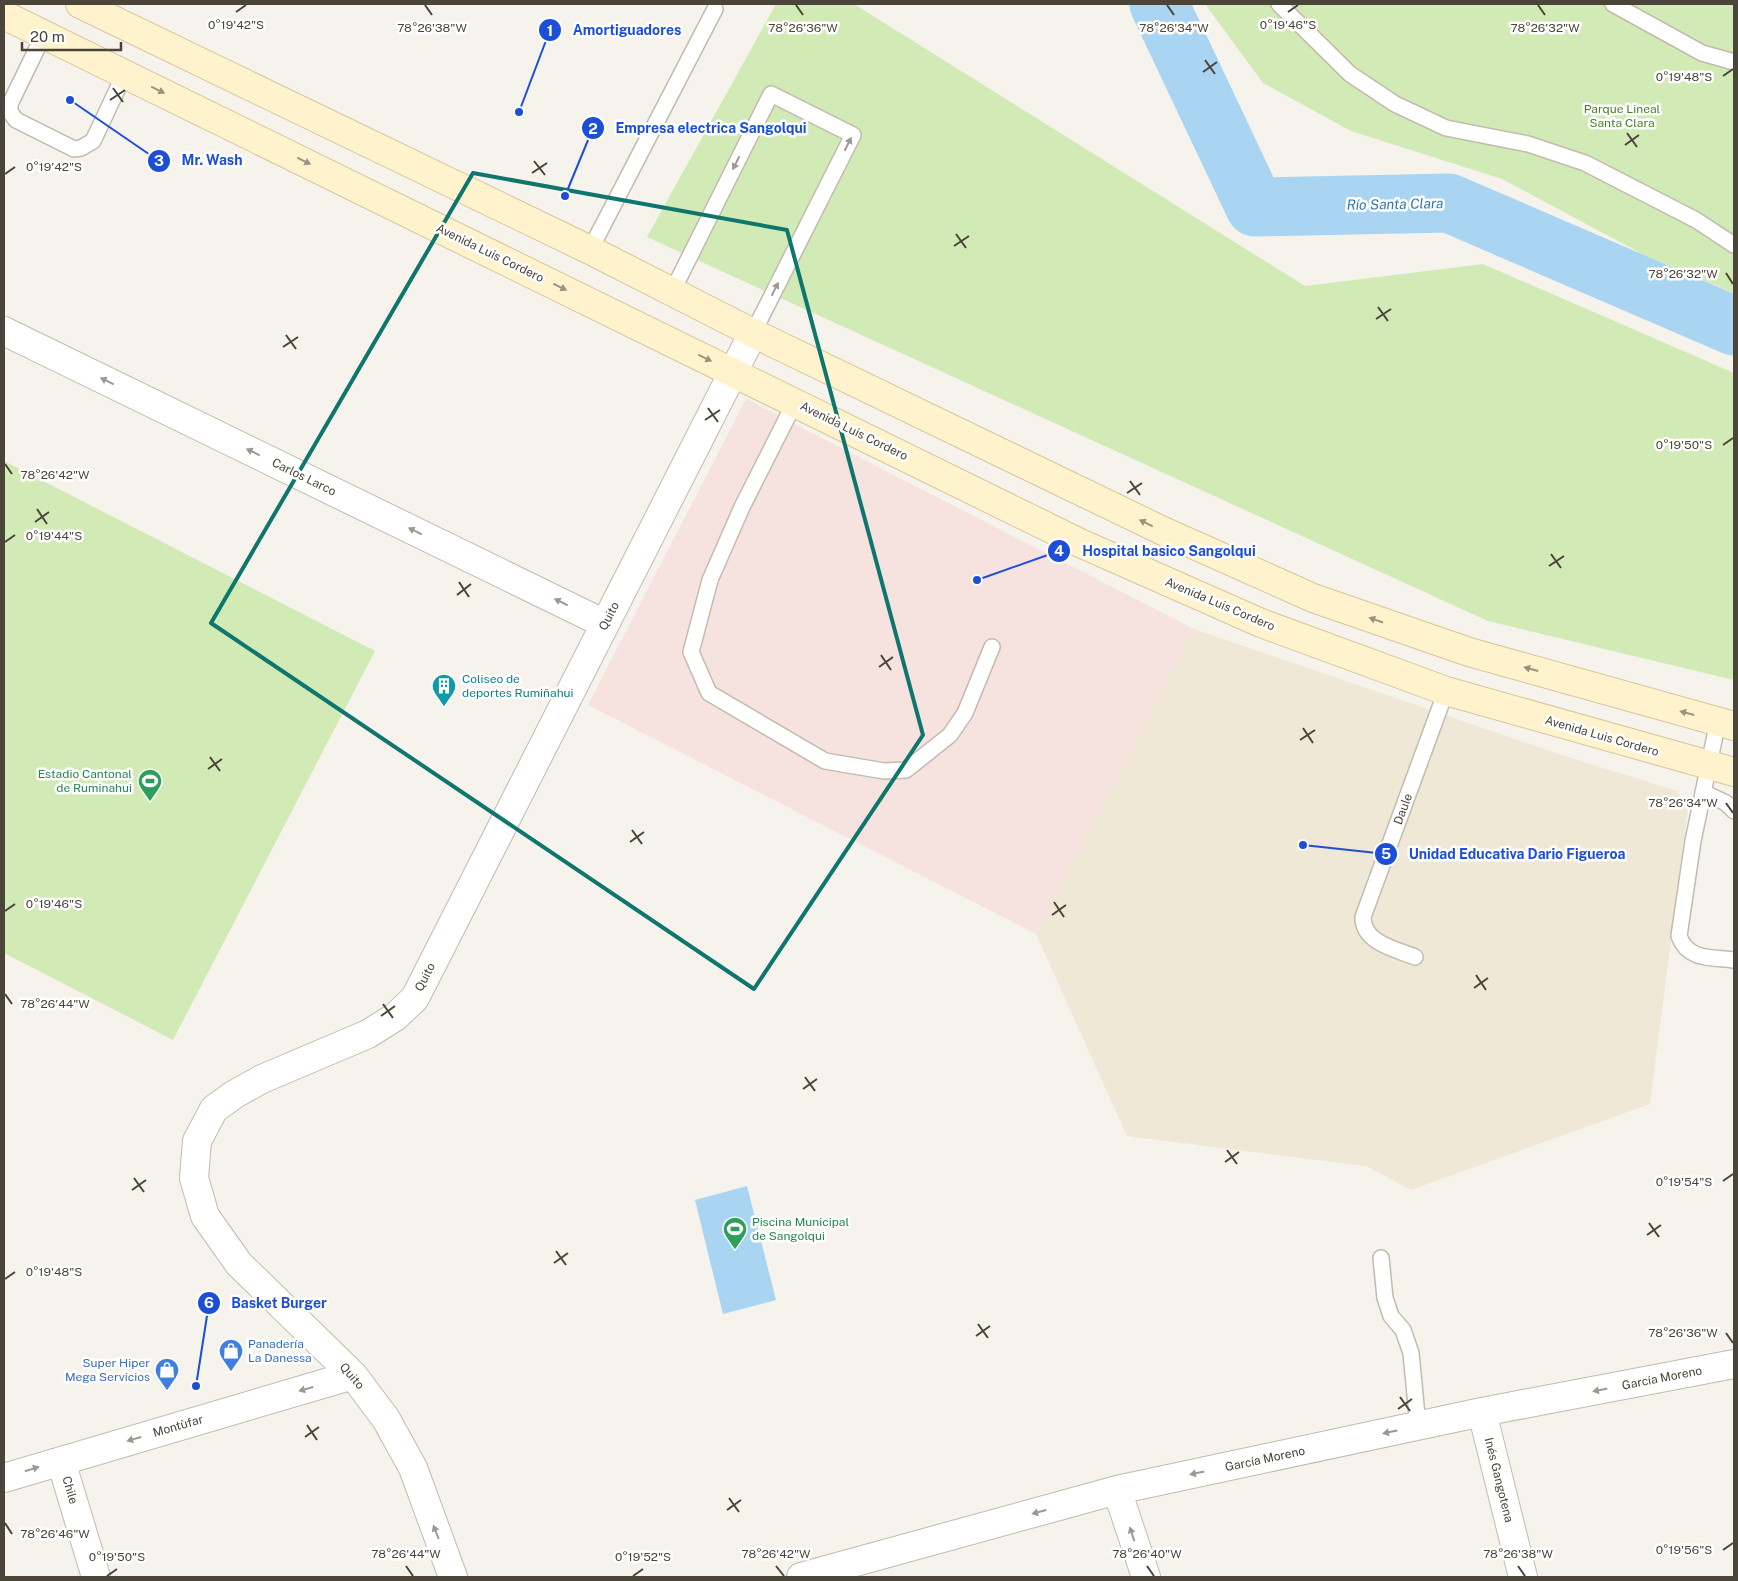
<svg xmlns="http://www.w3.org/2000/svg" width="1738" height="1581" font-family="'Public Sans',sans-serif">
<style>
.education{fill:#efe8d6}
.medical{fill:#f6e3e0}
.green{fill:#d2eab5}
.water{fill:#a9d4f2}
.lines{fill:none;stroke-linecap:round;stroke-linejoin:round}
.river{stroke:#a9d4f2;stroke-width:59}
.lane-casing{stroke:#c2bbae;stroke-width:18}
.street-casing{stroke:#c2bbae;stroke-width:30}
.secondary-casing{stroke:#d6c79b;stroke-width:30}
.lane{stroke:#fff;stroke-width:15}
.street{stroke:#fff;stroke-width:28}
.secondary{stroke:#fff3cd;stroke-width:28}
.oneway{fill:#9c937c}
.oneway2{fill:#9c9892}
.marked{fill:none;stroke:#0f766e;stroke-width:4;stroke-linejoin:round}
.ticks{fill:none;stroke:#4b4439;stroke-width:2}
.labels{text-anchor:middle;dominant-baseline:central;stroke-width:5;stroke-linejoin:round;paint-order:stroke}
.park-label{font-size:12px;fill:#4a7f2a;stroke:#fff}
.street-label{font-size:12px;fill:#4b4439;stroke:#fff}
.culture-label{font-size:12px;fill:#0d838f;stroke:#fff;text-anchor:start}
.leisure-label{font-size:12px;fill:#27864d;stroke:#fff;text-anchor:end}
.shop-label{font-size:12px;fill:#366cbe;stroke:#fff;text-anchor:start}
.water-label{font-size:14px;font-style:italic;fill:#2e7ab2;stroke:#fff}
.ticks-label{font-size:12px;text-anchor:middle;fill:#4b4439;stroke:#fff;stroke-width:5;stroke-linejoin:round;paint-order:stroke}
.leader{fill:none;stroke:#1d4ed8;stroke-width:2}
.callout-dot{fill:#1d4ed8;stroke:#fff;stroke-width:2}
.mark-label{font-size:15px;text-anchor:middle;font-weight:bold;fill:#fff}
.callout-label{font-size:14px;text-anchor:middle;font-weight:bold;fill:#1d4ed8;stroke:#fff;stroke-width:5;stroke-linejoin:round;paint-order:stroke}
</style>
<rect width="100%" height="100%" fill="#f6f3ec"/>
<!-- education -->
<path class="education" d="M1194 629 1565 756 1677 791 1688 807 1650 1104 1411 1190 1366 1166 1127 1136 1036 934Z"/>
<!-- medical -->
<path class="medical" d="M746 399 1194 629 1036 934 588 705Z"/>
<!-- green -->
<path class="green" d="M776 4H854L1305 286 1483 264 1734 373V680L1488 621 647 237Z
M1205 4H1734V293L1646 256 1502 179 1351 131 1263 83Z
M4 461 375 651 173 1040 4 953Z"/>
<!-- water -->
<path class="water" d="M747 1186 776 1300 723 1314 695 1200Z"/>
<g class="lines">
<!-- river -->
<path class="river" d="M1159 4 1255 207 1449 203 1734 326"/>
<defs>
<path id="lane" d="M1279 4 1350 74 1395 104 1446 128 1528 144 1585 163 1696 220 1734 245
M1613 4 1702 53 1734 62
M44 34 10 104V112L16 120 74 149 81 148 93 141 125 73
M590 250 715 9
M672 292 771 94 853 135 753 333
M795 402 742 507 710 580 691 652 709 693 825 761 884 771 906 770 950 735 965 713 992 647
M1718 721 1693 841 1679 936C1688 961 1712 957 1734 960
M1703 792 1726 803 1734 811
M1415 957C1395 949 1363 943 1363 917L1446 691
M1381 1258 1385 1298 1391 1316 1403 1330 1411 1353 1418 1426"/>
<path id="street" d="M4 331 605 624
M1482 1412 1523 1577
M61 1461 96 1577
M4 1478 353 1375
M1117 1490 1146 1577
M453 1577 413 1468 386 1419 353 1375 239 1264 205 1216 194 1178 197 1141 214 1109 235 1094 262 1079 368 1034 395 1017 415 998 753 333
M801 1577 1117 1490 1482 1412 1734 1364"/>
<path id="secondary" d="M80 4 590 250 753 333 1163 531 1313 598 1469 652 1734 726
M4 15 1080 543 1261 623 1446 691 1734 772"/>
</defs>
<!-- lane casing -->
<use href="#lane" class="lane-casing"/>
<!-- street casing -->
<use href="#street" class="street-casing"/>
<!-- secondary casing -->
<use href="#secondary" class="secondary-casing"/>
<!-- lane -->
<use href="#lane" class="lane"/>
<!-- street -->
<use href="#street" class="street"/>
<!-- secondary -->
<use href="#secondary" class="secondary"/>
</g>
<!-- one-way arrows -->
<defs><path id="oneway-solid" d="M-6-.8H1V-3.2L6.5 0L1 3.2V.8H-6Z" transform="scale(1.25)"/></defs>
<g class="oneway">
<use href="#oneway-solid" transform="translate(158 90) rotate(26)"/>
<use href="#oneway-solid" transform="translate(304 161) rotate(26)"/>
<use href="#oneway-solid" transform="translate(560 287) rotate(26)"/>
<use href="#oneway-solid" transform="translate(705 358) rotate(26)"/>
<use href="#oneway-solid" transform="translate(1146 523) rotate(-154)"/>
<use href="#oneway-solid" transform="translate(1376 620) rotate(-161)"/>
<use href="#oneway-solid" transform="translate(1531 669) rotate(-165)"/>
<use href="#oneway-solid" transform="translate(1687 713) rotate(-165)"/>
</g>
<g class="oneway2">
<use href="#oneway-solid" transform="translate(848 144) rotate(-63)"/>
<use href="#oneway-solid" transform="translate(736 163) rotate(117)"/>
<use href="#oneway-solid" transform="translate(775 289) rotate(-63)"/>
<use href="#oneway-solid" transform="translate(107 381) rotate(-154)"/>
<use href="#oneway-solid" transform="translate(253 452) rotate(-154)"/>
<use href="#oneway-solid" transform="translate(415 531) rotate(-154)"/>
<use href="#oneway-solid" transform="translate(561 602) rotate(-154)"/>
<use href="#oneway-solid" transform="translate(306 1389) rotate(164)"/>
<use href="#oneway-solid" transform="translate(1600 1390) rotate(169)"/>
<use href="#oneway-solid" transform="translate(1390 1432) rotate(168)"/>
<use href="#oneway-solid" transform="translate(134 1439) rotate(164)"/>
<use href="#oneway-solid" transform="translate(32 1469) rotate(-17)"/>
<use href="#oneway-solid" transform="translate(1197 1473) rotate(168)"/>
<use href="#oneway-solid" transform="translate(1039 1512) rotate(165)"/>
<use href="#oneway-solid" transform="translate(436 1532) rotate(-111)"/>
<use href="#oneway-solid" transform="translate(1132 1534) rotate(-108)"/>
</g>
<!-- marked area -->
<path class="marked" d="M473 173 787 230 923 735 754 989 211 623Z"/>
<!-- ticks -->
<path class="ticks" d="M425 5 432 15M796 5 803 15M1167 5 1174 15M1538 5 1545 15M236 12 246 5M1288 12 1298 5M1205 60 1215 74M1203 72 1217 62M1723 76 1733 69M113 88 123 102M110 100 125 90M1627 133 1637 147M1625 145 1639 135M534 161 545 175M532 173 547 163M5 174 15 167M956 234 966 248M954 246 969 236M1726 273 1733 284M1378 307 1388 321M1376 319 1391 309M286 335 296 349M283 347 298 337M708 408 718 422M705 420 720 410M1723 445 1733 438M5 464 12 474M1130 481 1140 495M1127 493 1142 483M37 509 47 524M35 522 49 512M5 542 15 535M1551 554 1561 568M1549 566 1564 556M459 582 469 597M457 595 471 584M881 655 891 670M879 667 893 657M1303 728 1313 743M1300 740 1315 730M210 757 220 771M208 769 222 759M1726 803 1733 813M632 830 642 844M630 842 644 832M1054 902 1064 917M5 911 15 904M1052 915 1066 905M1476 975 1486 990M1474 988 1488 978M5 994 12 1004M383 1004 393 1018M381 1016 395 1006M805 1077 815 1091M803 1089 817 1079M1227 1150 1237 1164M1225 1162 1239 1152M134 1178 144 1192M1723 1181 1733 1174M132 1190 146 1180M1649 1223 1659 1237M1647 1235 1661 1225M556 1251 566 1265M554 1263 568 1253M5 1279 15 1272M978 1324 988 1338M1726 1333 1733 1343M976 1336 990 1326M1400 1397 1410 1411M1398 1409 1412 1399M307 1425 317 1440M305 1437 319 1427M729 1498 739 1512M727 1510 741 1500M5 1523 12 1534M1723 1550 1733 1543M406 1566 413 1576M776 1566 784 1576M1147 1566 1154 1576M1518 1566 1525 1576M107 1576 117 1569M633 1576 643 1569"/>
<!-- icons -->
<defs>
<symbol id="building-pin" viewBox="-11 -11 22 30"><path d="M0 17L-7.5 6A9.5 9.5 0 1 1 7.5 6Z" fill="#0f9aa8" stroke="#fff"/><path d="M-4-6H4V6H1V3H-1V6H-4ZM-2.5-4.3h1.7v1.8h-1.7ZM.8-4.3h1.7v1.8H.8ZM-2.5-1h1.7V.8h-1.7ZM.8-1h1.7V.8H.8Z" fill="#fff"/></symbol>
<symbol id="stadium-pin" viewBox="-11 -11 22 30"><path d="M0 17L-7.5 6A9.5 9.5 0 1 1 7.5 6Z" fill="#2e9e5b" stroke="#fff"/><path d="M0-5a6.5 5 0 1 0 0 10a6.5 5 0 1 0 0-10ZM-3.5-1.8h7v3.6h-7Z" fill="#fff"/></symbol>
<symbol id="shop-pin" viewBox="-11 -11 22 30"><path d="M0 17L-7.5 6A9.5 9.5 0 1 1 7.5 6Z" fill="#3f7fe0" stroke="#fff"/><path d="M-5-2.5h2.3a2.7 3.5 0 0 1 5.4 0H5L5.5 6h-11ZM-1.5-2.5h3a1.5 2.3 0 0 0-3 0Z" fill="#fff"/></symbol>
</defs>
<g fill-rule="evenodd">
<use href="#building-pin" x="430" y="672" width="28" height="38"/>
<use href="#stadium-pin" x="136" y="767" width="28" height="38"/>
<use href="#stadium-pin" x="721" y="1215" width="28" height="38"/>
<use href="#shop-pin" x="217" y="1337" width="28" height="38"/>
<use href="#shop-pin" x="153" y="1356" width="28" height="38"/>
</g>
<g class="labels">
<!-- park labels -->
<g class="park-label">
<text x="1622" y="109">Parque Lineal<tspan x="1622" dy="14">Santa Clara</tspan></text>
</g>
<!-- street labels -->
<g class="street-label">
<text transform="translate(490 253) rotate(26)">Avenida Luis Cordero</text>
<text transform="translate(854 431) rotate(26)">Avenida Luis Cordero</text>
<text transform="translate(304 477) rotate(26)">Carlos Larco</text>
<text transform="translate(1220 604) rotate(23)">Avenida Luis Cordero</text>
<text transform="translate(609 616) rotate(-63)">Quito</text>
<text transform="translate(1602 736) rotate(16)">Avenida Luis Cordero</text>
<text transform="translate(1403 809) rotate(-70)">Daule</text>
<text transform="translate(425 977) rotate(-63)">Quito</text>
<text transform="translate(352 1376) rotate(49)">Quito</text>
<text transform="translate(1662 1378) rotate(-11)">García Moreno</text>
<text transform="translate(178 1426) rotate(-16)">Montùfar</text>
<text transform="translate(1265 1459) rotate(-12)">García Moreno</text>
<text transform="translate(1499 1480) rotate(76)">Inés Gangotena</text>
<text transform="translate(70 1490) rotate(74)">Chile</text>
</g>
<!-- culture labels -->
<g class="culture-label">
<text x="462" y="679">Coliseo de<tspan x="462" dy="14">deportes Rumiñahui</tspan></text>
</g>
<!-- leisure labels -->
<g class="leisure-label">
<text x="132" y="774">Estadio Cantonal<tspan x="132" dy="14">de Ruminahui</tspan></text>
<text x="752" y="1222" text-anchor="start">Piscina Municipal<tspan x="752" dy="14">de Sangolqui</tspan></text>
</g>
<!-- shop labels -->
<g class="shop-label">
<text x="248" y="1344">Panadería<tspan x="248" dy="14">La Danessa</tspan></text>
<text x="150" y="1363" text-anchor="end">Super Hiper<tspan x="150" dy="14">Mega Servicios</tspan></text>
</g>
<!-- water labels -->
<g class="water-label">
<text transform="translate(1395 204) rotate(-1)">Río Santa Clara</text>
</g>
</g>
<g class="ticks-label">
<text x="1288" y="29">0°19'46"S</text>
<text x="236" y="29">0°19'42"S</text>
<text x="432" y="32">78°26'38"W</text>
<text x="803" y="32">78°26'36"W</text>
<text x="1174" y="32">78°26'34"W</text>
<text x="1545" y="32">78°26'32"W</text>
<text x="1684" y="81">0°19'48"S</text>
<text x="54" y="171">0°19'42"S</text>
<text x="1683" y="278">78°26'32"W</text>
<text x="1684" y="449">0°19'50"S</text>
<text x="55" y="479">78°26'42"W</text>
<text x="54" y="540">0°19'44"S</text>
<text x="1683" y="807">78°26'34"W</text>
<text x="54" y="908">0°19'46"S</text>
<text x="55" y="1008">78°26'44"W</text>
<text x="1684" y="1186">0°19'54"S</text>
<text x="54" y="1276">0°19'48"S</text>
<text x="1683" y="1337">78°26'36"W</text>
<text x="55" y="1538">78°26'46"W</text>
<text x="1684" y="1554">0°19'56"S</text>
<text x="406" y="1558">78°26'44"W</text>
<text x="776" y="1558">78°26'42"W</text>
<text x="1147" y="1558">78°26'40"W</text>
<text x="1518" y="1558">78°26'38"W</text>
<text x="117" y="1561">0°19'50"S</text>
<text x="643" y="1561">0°19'52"S</text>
</g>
<!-- callouts -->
<path class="leader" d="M519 112L550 30M565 196L593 128M70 100L159 161M977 580L1059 551M1303 845L1386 854M196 1386L209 1303"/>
<g class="callout-dot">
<circle cx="519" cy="112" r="5"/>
<circle cx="565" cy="196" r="5"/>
<circle cx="70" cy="100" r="5"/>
<circle cx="977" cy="580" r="5"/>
<circle cx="1303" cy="845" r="5"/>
<circle cx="196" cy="1386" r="5"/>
<circle cx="550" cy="30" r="12"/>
<circle cx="593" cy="128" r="12"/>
<circle cx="159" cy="161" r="12"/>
<circle cx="1059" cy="551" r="12"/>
<circle cx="1386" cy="854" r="12"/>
<circle cx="209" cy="1303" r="12"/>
</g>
<g class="mark-label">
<text x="550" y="36">1</text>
<text x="593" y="134">2</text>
<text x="159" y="166">3</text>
<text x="1059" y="556">4</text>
<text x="1386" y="859">5</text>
<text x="209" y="1308">6</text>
</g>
<g class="callout-label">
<text x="627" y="35">Amortiguadores</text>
<text x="711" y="133">Empresa electrica Sangolqui</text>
<text x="212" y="165">Mr. Wash</text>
<text x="1169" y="556">Hospital basico Sangolqui</text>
<text x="1517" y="859">Unidad Educativa Dario Figueroa</text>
<text x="279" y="1308">Basket Burger</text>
</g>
<!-- border -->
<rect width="1738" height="1581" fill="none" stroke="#4b4439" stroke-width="10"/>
<!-- scale -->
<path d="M22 42v8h99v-8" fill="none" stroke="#4b4439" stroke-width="2.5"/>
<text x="30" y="42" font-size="15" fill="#4b4439" stroke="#ffffff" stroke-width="4" paint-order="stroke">20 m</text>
</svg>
